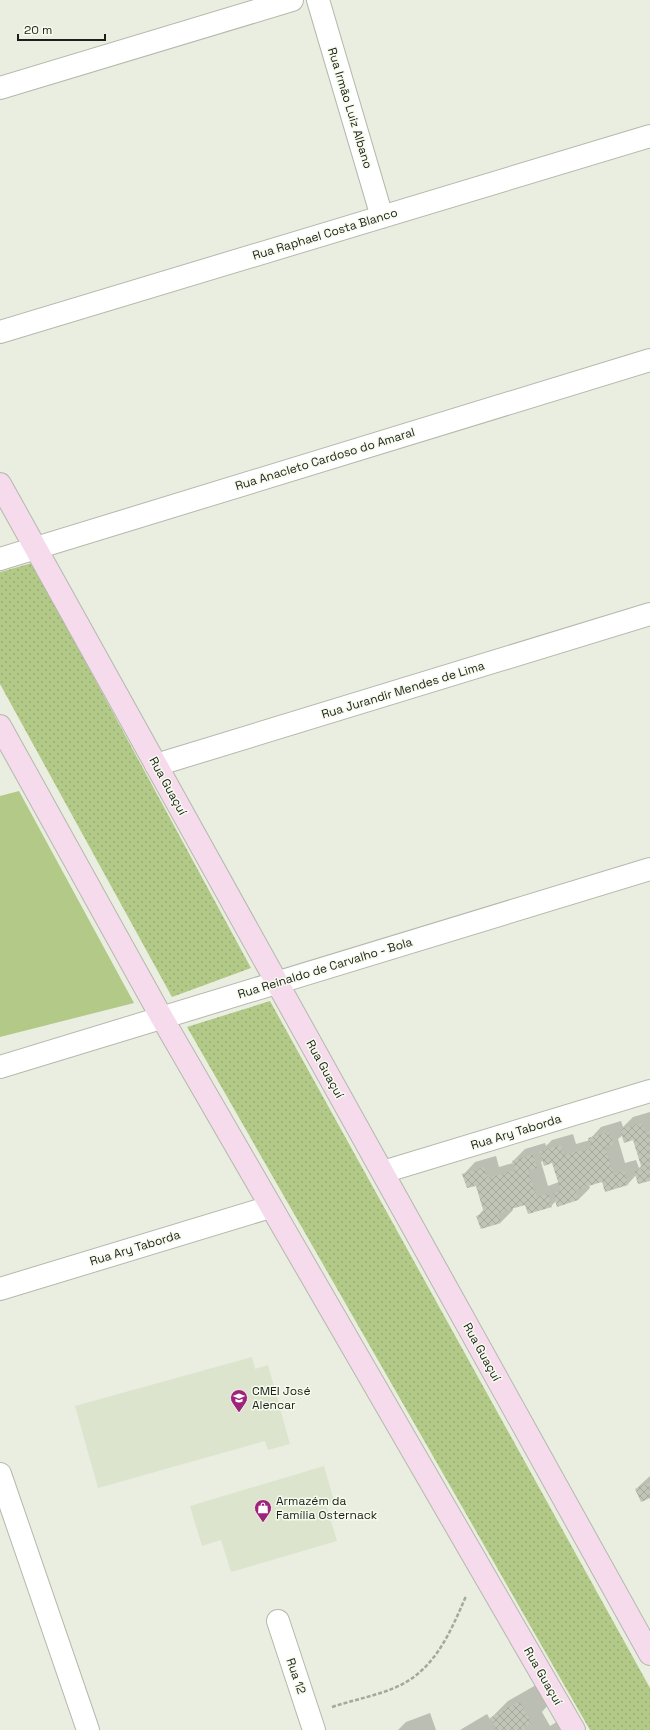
<svg xmlns="http://www.w3.org/2000/svg" width="650" height="1730" font-family="'Space Grotesk',sans-serif">
<style>
.built{fill:#dce4ce}
.grass{fill:url(#grass-dots)}
.park{fill:#b2c987}
.shadow{fill:#0003;fill-rule:evenodd}
.building{fill:url(#building-cross-hatch)}
.lines{fill:none;stroke-linecap:round;stroke-linejoin:round}
.street-casing{stroke:#b4b9ac;stroke-width:24}
.secondary-casing{stroke:#b4b9ac;stroke-width:24}
.path{stroke:#a4a89d;stroke-width:2.5;stroke-dasharray:4 2;stroke-linecap:butt}
.street{stroke:#fff;stroke-width:22}
.secondary{stroke:#f5dbec;stroke-width:22}
.labels{text-anchor:middle;dominant-baseline:central;stroke-width:3;stroke-linejoin:round;paint-order:stroke}
.street-label{font-size:12px;fill:#1c1e19;stroke:#f6fced}
.poi-label{font-size:12px;fill:#1c1e19;stroke:#f6fced;text-anchor:start}
</style>
<defs>
<pattern id="grass-dots" width="8" height="8" patternUnits="userSpaceOnUse"><rect width="8" height="8" fill="#b2c987"/><path d="M2 2h.1M6 6h.1" fill="none" stroke="#98ac74" stroke-width="1.8" stroke-linecap="round"/></pattern>
<pattern id="building-cross-hatch" width="8" height="8" patternUnits="userSpaceOnUse"><rect width="8" height="8" fill="#c0c5b7"/><path d="M0 0l8 8M0 8l8-8" fill="none" stroke="#a4a99d"/></pattern>
</defs>
<rect width="100%" height="100%" fill="#e9eee0"/>
<!-- built -->
<path class="built" d="M252 1357 255 1369 268 1365 290 1444 268 1450 265 1441 98 1488 75 1406Z
M324 1466 334 1501 326 1504 337 1541 231 1572 221 1540 202 1546 190 1506Z"/>
<!-- grass -->
<path class="grass" d="M32 563 251 968 172 997 0 684V572Z
M270 1001 650 1688V1730H590L187 1027Z"/>
<!-- park -->
<path class="park" d="M19 791 134 1003 0 1037V796Z"/>
<!-- shadow -->
<path class="shadow" d="M650 1112V1180L636 1175 628 1184 606 1190 603 1181 589 1185 590 1188 578 1200 556 1201 551 1206 526 1204 512 1208 513 1210 501 1222 481 1228 478 1216 484 1209 476 1184 464 1174 475 1162 496 1156 499 1167 513 1163V1161L525 1149 545 1143 546 1146 552 1140 573 1134 576 1144 590 1140V1139L601 1127 621 1121 623 1127 633 1117ZM623 1135 634 1139 642 1165 639 1168 636 1160 625 1163 618 1139ZM543 1160 553 1162 559 1182 548 1186 541 1162Z
M650 1476V1497L636 1489Z
M536 1685 548 1705 542 1712 550 1726 560 1720 566 1730H460L487 1714 490 1719 508 1701Z
M430 1713 436 1730H398L406 1722Z"/>
<!-- building -->
<path class="building" d="M642 1123 645 1133 650 1131V1181L638 1184 634 1171 642 1169 633 1140 624 1143 620 1129Z
M609 1132 614 1145 605 1147 613 1174 625 1171 628 1185 605 1192 602 1182 575 1190 578 1200 557 1207 553 1193 561 1191 552 1163 544 1166 539 1151 561 1145 564 1155 591 1148 588 1138Z
M533 1154 537 1168 528 1170 537 1197 548 1194 552 1207 528 1214 525 1205 498 1213 501 1223 481 1229 476 1216 484 1213 476 1186 467 1188 462 1174 484 1167 488 1178 515 1170 512 1161Z
M650 1482V1498L641 1502 635 1489Z
M519 1701 532 1723 524 1727 526 1730H493L496 1728 490 1718Z"/>
<g class="lines">
<defs>
<path id="street" d="M318 0 382 217
M0 88 292 0
M0 332 650 136
M0 559 650 360
M156 765 650 614
M0 1067 650 869
M383 1172 650 1091
M0 1289 270 1207
M0 1474 88 1730
M278 1621 314 1730"/>
<path id="secondary" d="M0 484 650 1654
M0 726 162 1018 574 1730"/>
</defs>
<!-- street casing -->
<use href="#street" class="street-casing"/>
<!-- secondary casing -->
<use href="#secondary" class="secondary-casing"/>
<!-- path -->
<path class="path" d="M332 1707C353 1700 375 1696 394 1688 434 1672 450 1633 466 1596"/>
<!-- street -->
<use href="#street" class="street"/>
<!-- secondary -->
<use href="#secondary" class="secondary"/>
</g>
<!-- icons -->
<defs>
<symbol id="school-pin" viewBox="-11 -11 22 30"><path d="M0 17L-7.5 6A9.5 9.5 0 1 1 7.5 6Z" fill="#9e247b" stroke="#f6fced"/><path d="M0-5L7-2L0 1L-7-2ZM-4 1L0 2.5L4 1V4Q0 6-4 4Z" fill="#fff"/></symbol>
<symbol id="shop-pin" viewBox="-11 -11 22 30"><path d="M0 17L-7.5 6A9.5 9.5 0 1 1 7.5 6Z" fill="#9e247b" stroke="#f6fced"/><path d="M-5-2.5h2.3a2.7 3.5 0 0 1 5.4 0H5L5.5 6h-11ZM-1.5-2.5h3a1.5 2.3 0 0 0-3 0Z" fill="#fff"/></symbol>
</defs>
<g fill-rule="evenodd">
<use href="#school-pin" x="229" y="1388" width="20" height="27"/>
<use href="#shop-pin" x="253" y="1498" width="20" height="27"/>
</g>
<g class="labels">
<!-- street labels -->
<g class="street-label">
<text transform="translate(350 108) rotate(73)">Rua Irmão Luiz Albano</text>
<text transform="translate(325 234) rotate(-17)">Rua Raphael Costa Blanco</text>
<text transform="translate(325 459) rotate(-17)">Rua Anacleto Cardoso do Amaral</text>
<text transform="translate(403 690) rotate(-17)">Rua Jurandir Mendes de Lima</text>
<text transform="translate(168 786) rotate(61)">Rua Guaçuí</text>
<text transform="translate(325 968) rotate(-17)">Rua Reinaldo de Carvalho - Bola</text>
<text transform="translate(325 1069) rotate(61)">Rua Guaçuí</text>
<text transform="translate(516 1132) rotate(-17)">Rua Ary Taborda</text>
<text transform="translate(135 1248) rotate(-17)">Rua Ary Taborda</text>
<text transform="translate(482 1352) rotate(61)">Rua Guaçuí</text>
<text transform="translate(296 1676) rotate(71)">Rua 12</text>
<text transform="translate(543 1676) rotate(60)">Rua Guaçuí</text>
</g>
<!-- poi labels -->
<g class="poi-label">
<text x="252" y="1391">CMEI José<tspan x="252" dy="14">Alencar</tspan></text>
<text x="276" y="1501">Armazém da<tspan x="276" dy="14">Família Osternack</tspan></text>
</g>
</g>
<!-- scale -->
<path d="M18 34v6h87v-6" fill="none" stroke="#1c1e19" stroke-width="2"/>
<text x="24" y="34" font-size="12" fill="#1c1e19" stroke="#f6fced" stroke-width="3" paint-order="stroke">20 m</text>
</svg>
